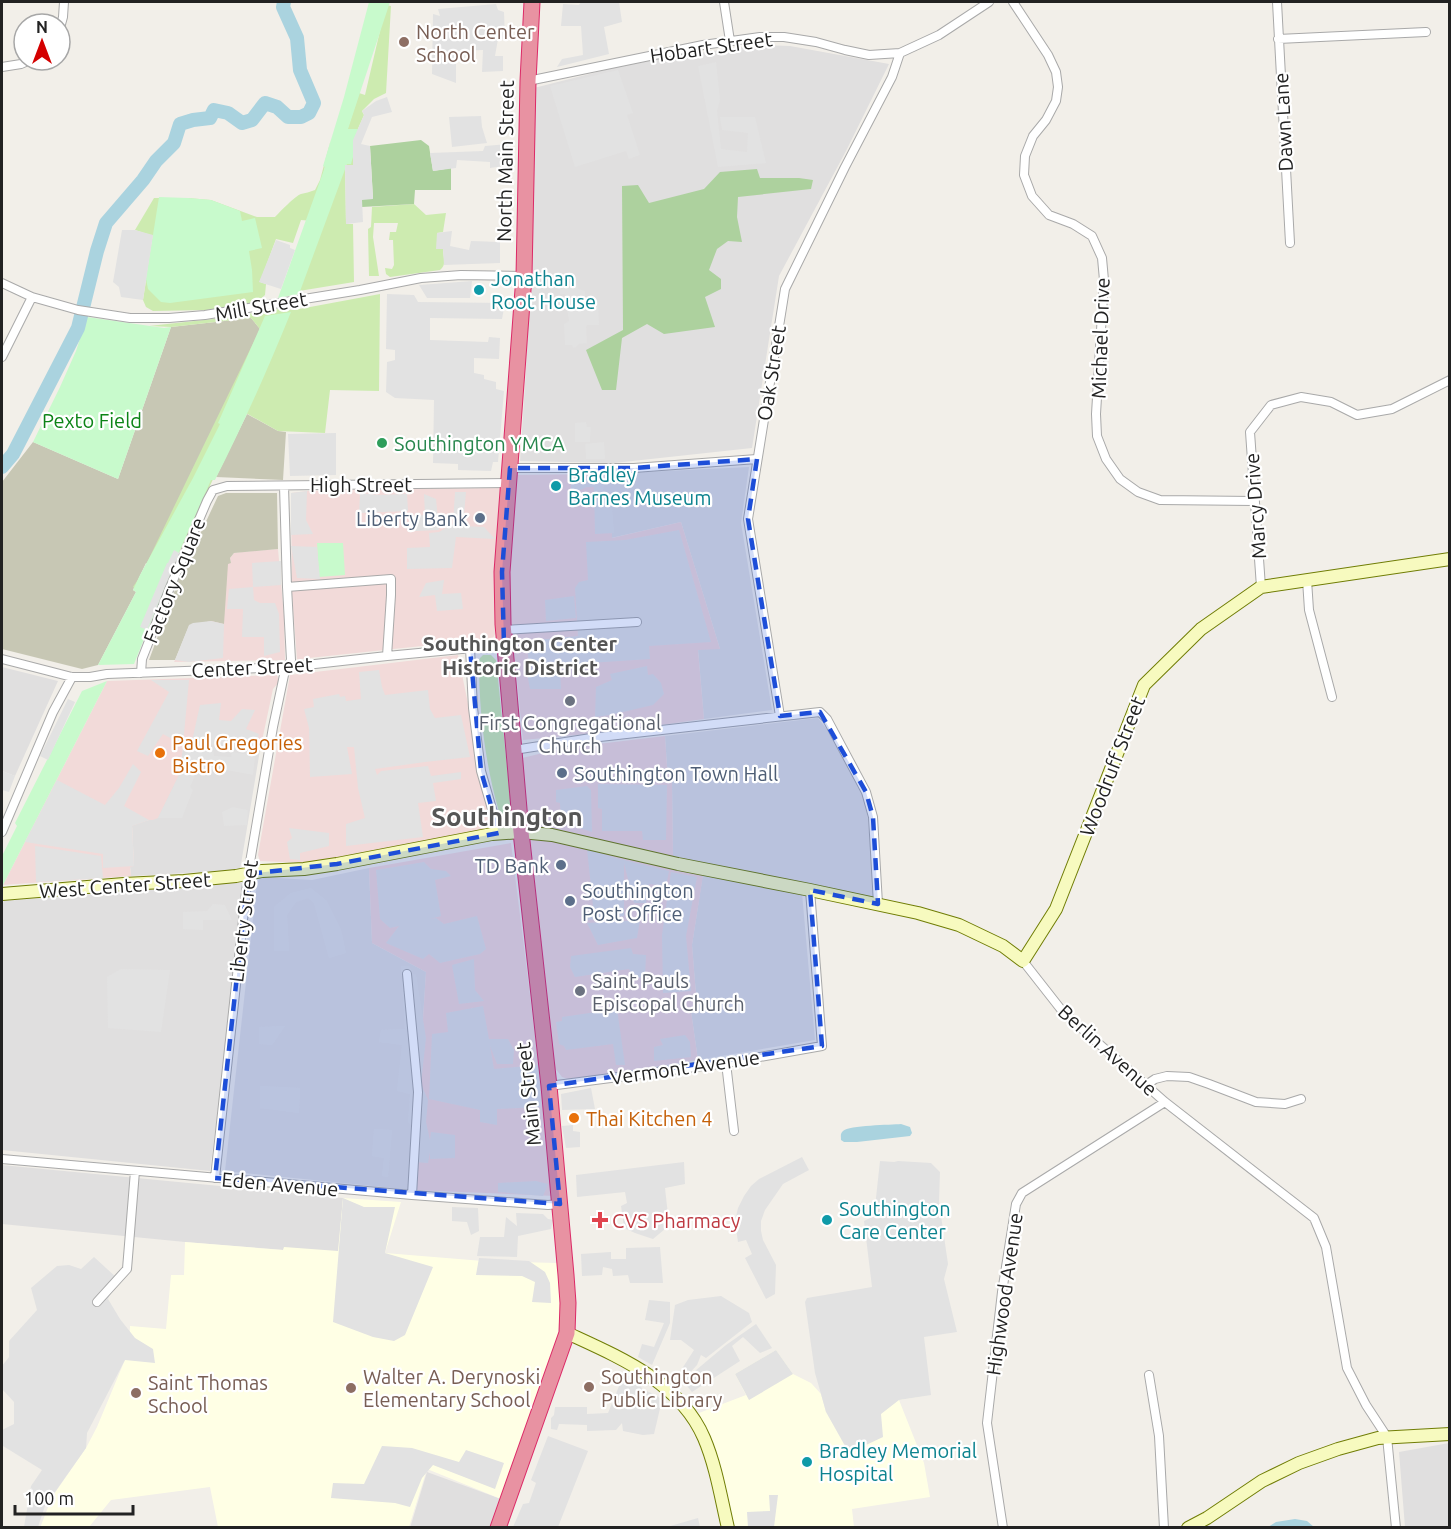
<svg xmlns="http://www.w3.org/2000/svg" width="1451" height="1529" font-family="Ubuntu,sans-serif">
<style>
.residential{fill:#e0dfdf}
.commercial{fill:#f2dad9}
.education{fill:#ffffe5}
.construction{fill:#c7c7b4}
.grass{fill:#cdebb0}
.forest{fill:#add19e}
.park{fill:#c8facc}
.parking{fill:#e2e2e2}
.water{fill:#aad3df}
.lines{fill:none;stroke-linecap:round;stroke-linejoin:round}
.river{stroke:#aad3df;stroke-width:14}
.street-casing{stroke:#a9a9a9;stroke-width:10}
.secondary-casing{stroke:#707d05;stroke-width:14}
.highway-casing{stroke:#dc2a67;stroke-width:17}
.street{stroke:#fff;stroke-width:8}
.secondary{stroke:#f7fabf;stroke-width:12}
.highway{stroke:#e892a2;stroke-width:15}
.marked{fill:#1d4ed8;fill-opacity:0.2;stroke:#1d4ed8;stroke-width:4.5;stroke-dasharray:12 8;stroke-linejoin:round}
.education-dot{fill:#8d6e63;stroke:#fff;stroke-width:2}
.culture-dot{fill:#0f9aa8;stroke:#fff;stroke-width:2}
.leisure-dot{fill:#2e9e5b;stroke:#fff;stroke-width:2}
.service-dot{fill:#5c6f8a;stroke:#fff;stroke-width:2}
.worship-dot{fill:#6b7280;stroke:#fff;stroke-width:2}
.food-dot{fill:#e8710a;stroke:#fff;stroke-width:2}
.health-dot{fill:#e0444e;stroke:#fff;stroke-width:2}
.labels{text-anchor:middle;dominant-baseline:central;stroke-width:4.5;stroke-linejoin:round;paint-order:stroke}
.education-label{font-size:20px;fill:#785e54;stroke:#fff;text-anchor:start}
.street-label{font-size:20px;fill:#222;stroke:#fff}
.culture-label{font-size:20px;fill:#0d838f;stroke:#fff;text-anchor:start}
.park-label{font-size:20px;fill:#0c8416;stroke:#fff}
.leisure-label{font-size:20px;fill:#27864d;stroke:#fff;text-anchor:start}
.service-label{font-size:20px;fill:#4e5e75;stroke:#fff;text-anchor:end}
.worship-label{font-size:20px;fill:#5b616d;stroke:#fff}
.food-label{font-size:20px;fill:#c56008;stroke:#fff;text-anchor:start}
.health-label{font-size:20px;fill:#be3a42;stroke:#fff;text-anchor:start}
.neighbourhood-label{font-size:21px;font-weight:bold;fill:#555;stroke:#fff}
.district-label{font-size:26px;font-weight:bold;fill:#555;stroke:#fff}
</style>
<rect width="100%" height="100%" fill="#f2efe9"/>
<!-- residential -->
<path class="residential" d="M759 45 790 46 889 64 846 151 779 276 752 448 614 463 520 461 526 369 534 88 613 68 668 57Z
M749 467 741 523 772 710 704 719 698 649H720L681 522 611 538V495L603 492V474Z
M2 667 58 681 15 776 2 771Z
M818 718 829 732 864 797 868 819 874 898 673 856 672 783 667 766 665 736Z
M192 741H214L256 747 260 750 240 870 131 876 130 866H134L132 825 149 820 180 773 183 745Z
M369 868 372 943 426 972 412 1190 225 1171 257 883 260 877 312 880Z
M703 874 802 893 815 1040 698 1060 691 1011 696 994 692 945Z
M247 882 210 1171 2 1150V905L4 901Z
M2 1165 343 1198 339 1252 284 1248V1250L185 1242 2 1224Z
M1449 1443V1527H1405L1399 1452Z
M427 1472 501 1499 490 1527 410 1528Z"/>
<!-- commercial -->
<path class="commercial" d="M603 474V492L611 495 612 538 681 522 720 649 698 650 704 719 618 731 523 740 511 621 510 553 517 475Z
M502 488 496 632 493 638 481 643 469 641 309 658 297 660 292 594 291 493 307 491 345 490Z
M278 549 284 616 285 660 174 662 228 563H231L230 558 234 553 242 552Z
M458 655 494 830 304 863 260 861 258 855 259 849 290 675Z
M277 675 279 682 273 689 260 750 218 741H192L183 745 180 773 158 818 153 820H149L132 826 134 866 130 867 131 876 3 885 107 681Z
M665 736 667 766 672 783 673 856 705 863 692 945 696 994 691 1011 698 1060 571 1080 562 1077 555 1068 553 1057 522 758 564 748Z
M511 843 555 1196 412 1190 426 972 372 943 369 868Z"/>
<!-- education -->
<path class="education" d="M343 1198 401 1202 385 1253 483 1261 557 1263 560 1311 558 1333 553 1351 501 1499 427 1469 409 1527H218L210 1487 111 1500 89 1527 40 1528 52 1497 86 1448 97 1427 129 1350 130 1326 166 1329 171 1275H184L185 1242 283 1250 284 1247 338 1251Z
M776 1350 793 1374 811 1383 821 1394 826 1412 860 1405 931 1395 899 1400 924 1463 930 1497 852 1509 854 1527H734L713 1443 699 1413 746 1395 735 1374Z"/>
<!-- construction -->
<path class="construction" d="M251 318 260 329 238 381 148 563H146L133 590 136 592 98 665 82 669 2 649V482L33 442 118 479 171 327Z
M247 414 278 431 286 432 283 480 216 477Z
M226 493H277L278 549 234 553 230 558 231 563 228 564 224 624 211 621 189 626 175 660H149L179 579 218 496Z"/>
<!-- grass -->
<path class="grass" d="M386 5 391 6 386 93 374 99 362 111 364 115 353 140V165H345L346 224H353L354 282 299 291 298 284 359 93 365 95Z
M331 139 313 221 301 220 293 243 276 239 260 282 266 284 265 295 258 301 252 303 207 310 153 311 146 307 143 300 153 236 135 230 154 198H188L211 200 257 217H275C280 212 295 196 301 194 305 193 310 192 315 190L320 180Z
M414 204 426 215 446 213 443 232 437 233V249H443C443 257 447 265 440 270L390 277 386 274 385 268 392 269 394 265 393 240H389L390 232H396L398 223H374L373 237 379 276H369L368 229 371 227 372 207Z
M380 294 379 391 330 390 325 433 278 431 244 412 179 553 174 550 142 594 133 587 141 575 260 329 251 318 171 327 149 326 222 318 279 309 294 310Z
M483 655H491L496 660 512 815 510 819H502L499 812C485 763 479 712 479 661L480 658Z"/>
<!-- forest -->
<path class="forest" d="M421 140 429 146 433 171 451 168V190H415L414 204 362 207V199L373 198 370 146Z
M757 169 760 178H799L813 180 811 189 738 197 737 217 742 242 728 241 717 249 709 270 721 279V289L705 297 715 327 664 334 647 324 622 338 616 390H602L586 350 623 330 622 186 638 185 649 203 704 189 720 172Z"/>
<!-- park -->
<path class="park" d="M369 2H390L348 129H361L351 164H347L299 294 278 298 325 167 323 166 344 97Z
M159 197 188 198 211 200 240 211 242 221 255 218 262 248 249 251 252 270 253 292 170 303 161 302 148 289 146 279Z
M291 312C268 369 243 425 215 480H211L179 552 134 664 98 665 136 592 133 590 140 575 193 478 220 424 218 423 265 316Z
M87 317 164 328 171 327 118 479 33 442 60 387 76 351Z
M317 543H343L345 575 319 577Z
M107 681 3 885 2 856 17 826 15 823 82 691Z"/>
<!-- parking -->
<path class="parking" d="M581 2H619L622 22 604 27 609 54 557 67 562 59 583 55 581 26H561L563 4 579 5Z
M496 4 498 10 504 12 505 39H498L495 56H503V71L482 72 483 50 456 51V83L432 74 433 14 440 16 438 9Z
M716 62 720 100 717 111 721 149 747 152 748 133 722 130 720 117H755L766 163 718 167 698 66Z
M618 70 633 113 627 115 640 155 629 159 626 151 575 167 550 86Z
M387 97 392 112 372 117 361 144 370 146 373 199 362 200 363 222 346 224 345 165H353V140L364 115 362 111 376 101Z
M481 116 482 127 487 143 452 147 449 117Z
M508 144 511 165 490 168V162L457 160 456 168 433 171 430 153 483 151 485 146Z
M122 230H135L153 235 143 300 121 297 119 287 113 282Z
M452 231 450 246 469 250 471 241 500 242V263L444 265 443 249H436L437 233Z
M276 240 290 245V248L295 250 281 289 259 282Z
M472 281 470 298H427L419 285Z
M572 281H576L578 289 585 291V303L598 301 599 325H587L586 327 587 343 579 344 576 347 573 348 572 345H565L564 324 569 321 567 310 569 308 567 306 559 305V299H565V294H560V282L571 283Z
M387 294 414 295 418 302 505 303 502 319 430 318V340L488 342 489 337 500 338 499 359 474 358V373L484 375V379L496 382V389L504 391 498 462H493L491 471 458 470V464L433 463 434 400 395 398 386 392 387 362 395 360V350L386 349Z
M586 422 587 427H591L590 442H575V423Z
M336 433V475L290 476 288 434Z
M604 442 605 459H586L585 444Z
M592 478 604 480 603 492 611 495 614 533 595 534 594 487H587L571 494V482H586V479Z
M307 491 306 520 313 534 291 535V493Z
M455 492H466L463 526 484 527 495 539 456 537 452 568 407 569V548L430 547 429 533 439 532 453 524Z
M360 493 378 495 407 494 408 511 359 513Z
M424 494 436 499 439 530 415 531 414 516 425 515Z
M679 530 711 642 649 646 650 659 529 667 527 641 578 636 575 588 579 582 588 580 586 542 625 540Z
M291 546 317 547 320 579 297 578Z
M174 550 179 553 147 630 140 627 167 563H168Z
M281 561V585L253 587 254 600 260 603H275L279 614 280 652 264 656V637H242L243 609H227L229 589 253 587 252 563Z
M444 580 442 594 461 593 463 609 437 611 435 595 419 597 426 583Z
M574 596 576 618 546 621 545 600Z
M211 621 224 624 223 658 189 662 175 660 189 625 193 623Z
M647 666 648 675 653 674 661 683 664 694 653 705 610 715 595 717 596 687 612 680 610 674Z
M526 668 560 669 561 689H530Z
M379 670 382 687 385 695 428 690 430 709 435 718 461 715 470 757 425 762 375 769 377 775 381 771 428 766 431 776 461 772V779L433 783 436 801 418 803 423 837 346 846V824L365 818 358 788 354 747H347L352 774 310 777 309 728 304 709 314 707 313 699 339 694 340 697 345 696 346 701 361 699 359 672Z
M151 680H189L183 745 163 734 148 756 137 751 169 692Z
M68 699 75 702 48 760 40 756Z
M221 703 219 720 231 721 242 709 255 710 246 729 259 734 256 747 218 741 215 742 214 745 192 741 200 705Z
M190 748 213 749 214 756 231 757 232 752 255 756 253 775 220 769H198L190 787 193 790 182 818H158L180 773 183 755Z
M133 764 141 772 124 806 149 820 132 826 134 866 103 868V854L25 842 57 780 105 805 119 788Z
M2 771 15 776 9 792 2 790Z
M598 784 667 785 666 840H643L642 831H602V809L598 808Z
M587 786 591 790 592 832 561 822 560 803 556 802V790Z
M233 807 248 810 247 825 224 826 222 812Z
M289 828 329 833V846L300 853V860L290 859 287 842 292 838Z
M35 846 101 856 103 878 36 882Z
M587 849 616 858 669 871 666 886 649 884 646 903H634L624 863V916L587 920 593 906Z
M424 862 431 869 446 871 451 876 435 880 441 916 430 919 436 918 444 924 477 916 486 949 480 954 440 963 429 954 423 959 386 943 399 926 390 928 380 919 376 870Z
M671 872 697 877 686 936 691 991 663 993 662 935Z
M311 888 326 900 341 930 346 953 329 958 314 903 308 898 296 902 287 915 289 951H274V907L291 893Z
M213 904 225 905 232 920H203V930L183 929V912L207 911Z
M640 920 637 938 598 945 587 923Z
M631 948 633 954 646 955 645 978 633 977 629 969 575 977 570 967 571 956Z
M474 959 475 990 484 1001 459 1004 452 965Z
M401 966H409L413 974 416 975 426 1038 421 1084 428 1100 426 1122 430 1140 431 1132 455 1135V1158L430 1159V1152L428 1163 414 1162 413 1127 408 1122 410 1094 397 1091 402 1045 379 1042 381 1030 405 1029Z
M121 969 170 970 161 1032 108 1028 107 977Z
M483 1006 489 1039H508L514 1050 513 1064H497L490 1046 494 1069 539 1065 541 1107 497 1109V1125L480 1122V1110L429 1099 432 1034 448 1032 446 1013Z
M617 1009 625 1065H616L613 1044 566 1050 564 1046 559 1044 556 1022 562 1021V1017Z
M285 1026 272 1045 259 1044V1027Z
M685 1035 690 1042 691 1057 654 1061V1047L663 1045 660 1039Z
M260 1086 300 1088 299 1113 260 1108Z
M591 1088 595 1109 562 1110 561 1094Z
M573 1125V1131L580 1132V1147L566 1148 562 1126Z
M374 1129 392 1130 388 1177 382 1176 384 1158 372 1156Z
M802 1157 809 1170 783 1184 765 1210 761 1221V1231L763 1240 776 1265 775 1294 766 1299 745 1258 752 1254 746 1240 738 1242 735 1221 738 1208 744 1196 751 1186 759 1179Z
M880 1161 894 1162 898 1161 931 1163 940 1172 939 1202 948 1264 944 1279 957 1332 924 1337 931 1395 899 1400 881 1414 883 1437 849 1453 826 1412 821 1394 815 1373 805 1302 807 1298 872 1287 864 1221 874 1216Z
M684 1162 685 1184 665 1188 668 1215 661 1216 665 1229 653 1239 635 1233 624 1228 621 1206 627 1203 625 1192 577 1197 576 1175Z
M536 1181 548 1184 543 1196 498 1192V1183Z
M343 1198 364 1207H395L385 1253 433 1267 405 1335 394 1341 373 1337 333 1322Z
M452 1207 478 1208 479 1231 471 1235 467 1222 452 1221Z
M516 1213 543 1214 548 1219 553 1220 551 1229 518 1236 517 1257 477 1256 480 1237H504L506 1217 517 1226Z
M660 1247 663 1283H630L628 1275 613 1276 612 1269 603 1267 602 1275 582 1276 581 1254 611 1252V1259H626V1248Z
M94 1257 118 1279 108 1299 120 1319 135 1338 153 1349 155 1363 125 1360 87 1433 86 1448 55 1492 46 1503 38 1527H24L31 1486 42 1470 3 1446 2 1430 14 1424V1402L2 1389V1366L9 1357V1341L37 1310 31 1288 57 1266 69 1265 81 1269Z
M479 1258 529 1261 545 1272 550 1283 551 1303 532 1302 535 1282 522 1276 476 1275Z
M721 1296 749 1313 752 1322 706 1358 701 1355 697 1365 685 1378 678 1375 694 1350 681 1340H670L675 1305 688 1300Z
M649 1300 670 1302V1323L652 1365 638 1357 642 1344 654 1347 664 1323 645 1320Z
M756 1324 772 1348 760 1353 743 1337 732 1346 740 1361 692 1392 683 1381 726 1345Z
M776 1350 793 1374 749 1400 735 1374Z
M624 1374 639 1380 642 1389 656 1395 662 1400 654 1434 643 1435 623 1431 622 1423 616 1430 587 1431V1425L559 1424 557 1430 551 1429V1418L554 1415 555 1407H587V1414L608 1413Z
M548 1436 588 1451 558 1527H513L523 1504 529 1503 536 1483 531 1480Z
M382 1446 412 1448 459 1462 466 1450 504 1463 495 1489 433 1465 422 1478 410 1507 395 1503 331 1498 333 1483 364 1484Z
M769 1495H778L774 1527H748L747 1512 770 1511Z
M698 1518 700 1527H667Z"/>
<!-- water -->
<path class="water" d="M901 1124 910 1127 912 1133 910 1136 857 1142H844L841 1140C841 1136 840 1134 843 1131 849 1125 891 1125 901 1124Z
M1295 1519 1307 1521 1314 1527H1268L1276 1522Z"/>
<g class="lines">
<!-- river -->
<path class="river" d="M2 467 13 454 78 328 97 251 106 223 143 180 156 161 174 143 180 124 193 120 210 118 214 110 228 113 242 123 252 120 265 103 277 107 288 117H301L309 113 314 103 300 70 297 38 283 7 284 2"/>
<defs>
<path id="street" d="M724 2 730 41
M1013 2 1048 55 1056 72 1058 87 1056 101 1046 120 1033 136 1025 156 1024 175 1032 196 1049 215 1073 224 1092 236 1102 258 1104 280 1096 414 1097 436 1106 459 1120 479 1138 492 1160 500 1254 501
M1277 2 1290 243
M60 28 63 17 64 2
M1278 39 1426 32
M2 67 21 64 30 60
M528 81 703 45 760 37H784L816 42 845 50 869 55 900 53 939 35 989 2
M2 283 32 297 78 310 130 318H169L205 315 360 290 421 278 461 275 524 276
M2 357 32 297
M510 468H634L757 459
M1307 580 1309 610 1332 697
M287 587 391 579V595L387 656
M1261 587 1250 432 1271 405 1301 397 1331 402 1357 415 1392 409 1450 380
M503 630 637 622
M470 648 473 708 481 771 499 833
M2 659 72 677H90L107 674 288 667 387 656 504 645
M141 673 142 659 169 590 207 501 213 490 227 486 509 483
M780 716 748 519 785 289 845 167 892 77 900 53
M514 750 591 738 820 712 827 719 866 792 873 817 878 904
M2 832 53 712 72 677
M1023 961 1063 1012 1165 1102 1314 1218 1326 1247 1347 1368 1366 1405 1387 1437 1396 1528
M407 974 418 1092 412 1195
M726 1063 734 1131
M1146 1085 1155 1079 1167 1076 1189 1077 1209 1084 1256 1102 1285 1104 1301 1099
M549 1086 726 1063 822 1046 810 890
M2 1159 412 1195 493 1201 548 1205 560 1204
M215 1178 248 874 273 727 284 675 291 660 287 587 284 486
M97 1302 127 1269 135 1171
M1149 1375 1159 1436 1164 1528
M1003 1528 987 1423 1002 1292 1016 1204 1022 1193 1165 1102"/>
<path id="secondary" d="M2 894 124 884 184 881 236 876 262 871 304 869 337 864 492 834 521 832 552 835 678 864 810 890 918 913 959 925 1003 946 1023 961 1056 909 1144 685 1201 629 1261 587 1450 559
M567 1333C619 1357 680 1382 704 1438 716 1466 721 1498 728 1528
M1188 1528 1207 1518 1262 1481 1299 1463 1338 1449 1378 1438 1450 1434"/>
<path id="highway" d="M498 1528 567 1333 568 1303 566 1275 549 1086 521 832 503 624 502 572 524 276 528 81 532 2"/>
</defs>
<!-- street casing -->
<use href="#street" class="street-casing"/>
<!-- secondary casing -->
<use href="#secondary" class="secondary-casing"/>
<!-- highway casing -->
<use href="#highway" class="highway-casing"/>
<!-- street -->
<use href="#street" class="street"/>
<!-- secondary -->
<use href="#secondary" class="secondary"/>
<!-- highway -->
<use href="#highway" class="highway"/>
</g>
<!-- marked area -->
<path class="marked" d="M757 459 748 519 780 716 820 712 866 792 873 817 878 904 810 890 822 1046 549 1086 560 1204 215 1178 248 874 337 864 499 833 481 771 470 648 504 645 502 572 510 468H634Z"/>
<!-- markers -->
<g class="education-dot">
<circle cx="404" cy="42" r="6"/>
<circle cx="589" cy="1387" r="6"/>
<circle cx="351" cy="1388" r="6"/>
<circle cx="136" cy="1393" r="6"/>
</g>
<g class="culture-dot">
<circle cx="479" cy="290" r="6"/>
<circle cx="556" cy="486" r="6"/>
<circle cx="827" cy="1220" r="6"/>
<circle cx="807" cy="1462" r="6"/>
</g>
<circle class="leisure-dot" cx="382" cy="443" r="6"/>
<g class="service-dot">
<circle cx="480" cy="518" r="6"/>
<circle cx="562" cy="773" r="6"/>
<circle cx="561" cy="865" r="6"/>
<circle cx="570" cy="901" r="6"/>
</g>
<g class="worship-dot">
<circle cx="570" cy="701" r="6"/>
<circle cx="580" cy="991" r="6"/>
</g>
<g class="food-dot">
<circle cx="160" cy="753" r="6"/>
<circle cx="574" cy="1118" r="6"/>
</g>
<path class="health-dot" d="M597 1211h6v6h6v6h-6v6h-6v-6h-6v-6h6z"/>
<g class="labels">
<!-- education labels -->
<g class="education-label">
<text x="416" y="31">North Center<tspan x="416" dy="23">School</tspan></text>
<text x="363" y="1376">Walter A. Derynoski<tspan x="363" dy="23">Elementary School</tspan></text>
<text x="601" y="1376">Southington<tspan x="601" dy="23">Public Library</tspan></text>
<text x="148" y="1382">Saint Thomas<tspan x="148" dy="23">School</tspan></text>
</g>
<!-- street labels -->
<g class="street-label">
<text transform="translate(711 47) rotate(-8)">Hobart Street</text>
<text transform="translate(1283 122) rotate(-93)">Dawn Lane</text>
<text transform="translate(505 161) rotate(-89)">North Main Street</text>
<text transform="translate(261 306) rotate(-10)">Mill Street</text>
<text transform="translate(1100 338) rotate(-88)">Michael Drive</text>
<text transform="translate(771 373) rotate(-81)">Oak Street</text>
<text x="361" y="484">High Street</text>
<text transform="translate(1255 506) rotate(-94)">Marcy Drive</text>
<text transform="translate(174 580) rotate(-68)">Factory Square</text>
<text transform="translate(252 667) rotate(-3)">Center Street</text>
<text transform="translate(1112 766) rotate(-69)">Woodruff Street</text>
<text transform="translate(125 885) rotate(-4)">West Center Street</text>
<text transform="translate(243 921) rotate(-83)">Liberty Street</text>
<text transform="translate(1108 1050) rotate(42)">Berlin Avenue</text>
<text transform="translate(685 1067) rotate(-8)">Vermont Avenue</text>
<text transform="translate(528 1094) rotate(-96)">Main Street</text>
<text transform="translate(280 1184) rotate(5)">Eden Avenue</text>
<text transform="translate(1004 1294) rotate(-82)">Highwood Avenue</text>
</g>
<!-- culture labels -->
<g class="culture-label">
<text x="491" y="278">Jonathan<tspan x="491" dy="23">Root House</tspan></text>
<text x="568" y="474">Bradley<tspan x="568" dy="23">Barnes Museum</tspan></text>
<text x="839" y="1208">Southington<tspan x="839" dy="23">Care Center</tspan></text>
<text x="819" y="1450">Bradley Memorial<tspan x="819" dy="23">Hospital</tspan></text>
</g>
<!-- park labels -->
<g class="park-label">
<text x="92" y="420">Pexto Field</text>
</g>
<!-- leisure labels -->
<g class="leisure-label">
<text x="394" y="443">Southington YMCA</text>
</g>
<!-- service labels -->
<g class="service-label">
<text x="468" y="518">Liberty Bank</text>
<text x="574" y="773" text-anchor="start">Southington Town Hall</text>
<text x="549" y="865">TD Bank</text>
<text x="582" y="890" text-anchor="start">Southington<tspan x="582" dy="23">Post Office</tspan></text>
</g>
<!-- worship labels -->
<g class="worship-label">
<text x="570" y="722">First Congregational<tspan x="570" dy="23">Church</tspan></text>
<text x="592" y="980" text-anchor="start">Saint Pauls<tspan x="592" dy="23">Episcopal Church</tspan></text>
</g>
<!-- food labels -->
<g class="food-label">
<text x="172" y="742">Paul Gregories<tspan x="172" dy="23">Bistro</tspan></text>
<text x="586" y="1118">Thai Kitchen 4</text>
</g>
<!-- health labels -->
<g class="health-label">
<text x="612" y="1220">CVS Pharmacy</text>
</g>
<!-- neighbourhood labels -->
<g class="neighbourhood-label">
<text x="520" y="643">Southington Center<tspan x="520" dy="24">Historic District</tspan></text>
</g>
<!-- district labels -->
<g class="district-label">
<text x="507" y="816">Southington</text>
</g>
</g>
<!-- border -->
<rect width="1451" height="1529" fill="none" stroke="#222222" stroke-width="6"/>
<!-- north arrow -->
<g transform="translate(42 42)"><circle r="28" fill="#ffffff" stroke="#a7a7a7" stroke-width="1.5"/>
<path d="M0-4.5L10 22L0 15L-10 22Z" fill="#d40000"/>
<text y="-9" font-size="16" font-weight="bold" text-anchor="middle" fill="#222222">N</text>
</g>
<!-- scale -->
<path d="M15 1505v9h118v-9" fill="none" stroke="#222222" stroke-width="3"/>
<text x="24" y="1505" font-size="18" fill="#222222" stroke="#ffffff" stroke-width="4.5" paint-order="stroke">100 m</text>
</svg>
